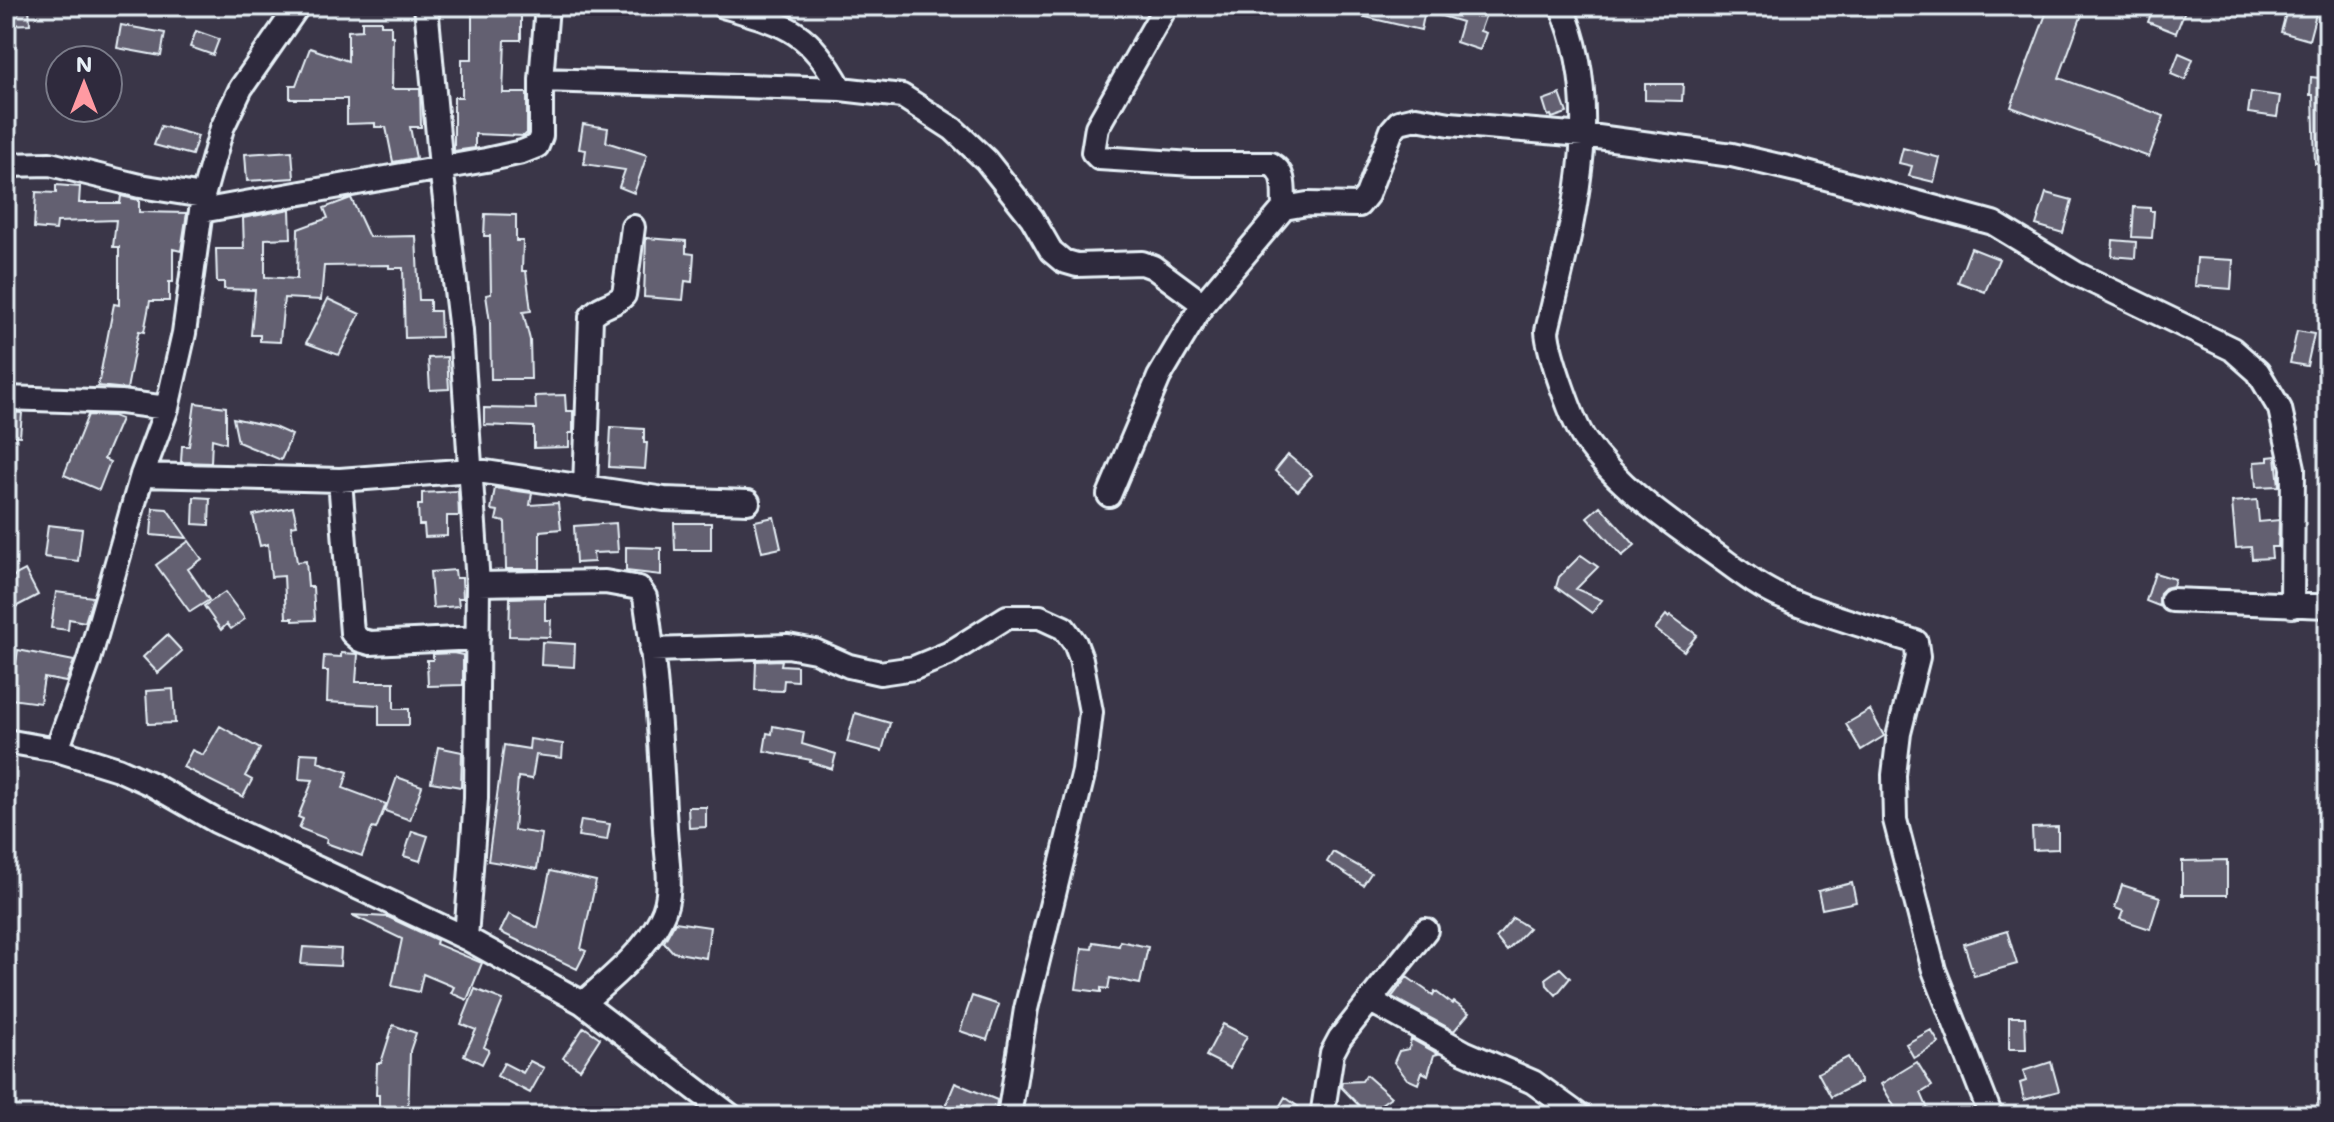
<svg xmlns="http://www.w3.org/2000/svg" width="2334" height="1122" font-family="Mali,sans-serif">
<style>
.building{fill:#636171;stroke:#e8f1f8;stroke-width:2}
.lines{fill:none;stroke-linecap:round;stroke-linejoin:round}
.minor-casing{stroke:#e8f1f8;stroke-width:28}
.minor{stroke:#2f2a3d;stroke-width:22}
</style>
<rect width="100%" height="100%" fill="#3a3648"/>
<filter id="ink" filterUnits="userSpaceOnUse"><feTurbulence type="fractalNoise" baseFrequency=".0125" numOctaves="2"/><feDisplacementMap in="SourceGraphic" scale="16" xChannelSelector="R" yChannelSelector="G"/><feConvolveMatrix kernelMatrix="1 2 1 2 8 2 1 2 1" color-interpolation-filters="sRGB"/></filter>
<g filter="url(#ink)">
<!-- building -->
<path class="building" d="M6 6H29L30 24 6 25Z
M472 6 521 8V40H505L503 93H527V133L524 136 475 134V148L454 151V97H462V59H472Z
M1345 6H1489L1480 31 1486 33 1480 50 1456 42 1462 22 1425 11 1421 30 1344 12Z
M2049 6H2085L2059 78 2164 116 2149 157 2011 107Z
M2154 6H2175L2185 10 2176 33 2148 22Z
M2288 6H2318L2309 40 2281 32Z
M362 21H381V25H391V36H393L392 89H420L421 127H410L416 158 393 162 386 127H375V123L347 124V99H290V85H296L310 48 348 61V31L362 30Z
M121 25 165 33 161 56 117 48Z
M196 31 219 39 213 55 190 47Z
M2179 53 2193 59 2185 80 2171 74Z
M2311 77 2328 79V164H2315L2313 95H2310Z
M1645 84H1683L1682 101 1645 100Z
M2251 92 2280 96 2277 117 2248 113Z
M1560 94 1567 113 1552 118 1551 115 1548 116 1543 100Z
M583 124 608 128 606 142 647 155 634 193 619 187 625 170 584 164 586 150 579 149Z
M161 126 198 136 192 155 154 145Z
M1903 148 1940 158 1934 182 1909 176 1912 166 1899 163Z
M292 151 294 178 247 181 245 154Z
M56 185 80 187 79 203H120L121 196 139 200V212L187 213 181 251 173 249V282H169V301H150L144 332 139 331 136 342 127 389 98 386 114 304 119 305V247H113L116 220 57 222 56 230 34 228 36 192 56 193Z
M2046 193 2072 200 2063 233 2036 225Z
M351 198 369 237 416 236 419 300H430V311H440L441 337 405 338 403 268H389V265L324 266 321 300 284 298 280 342 260 341V335H251L255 290 224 289V282H217L216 249H244L243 218 290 209 291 238 265 239V277L297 279 298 229 328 218 324 208Z
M2134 207 2150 208V211H2154L2152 238 2132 237Z
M485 214 516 215V241H523L522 271H526L531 311 523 312 530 340 531 379H491L490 322 486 295 491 294 490 236H484Z
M646 238 686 241V253L694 254 692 282 685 281 683 300 644 297Z
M2113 240 2136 242 2135 258 2112 256Z
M1971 248 1999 259 1985 292 1958 282Z
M2197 258 2233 260 2231 289 2195 286Z
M328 299 360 314 339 355 306 343Z
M2297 331 2314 334 2307 366 2290 363Z
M447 357 449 389 430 390 428 358Z
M565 395 566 411H573V433H569V447L534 448V427L484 425V408L536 409 535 396Z
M195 403 226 407V443L212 439 211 463 181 462 182 446H189Z
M6 412 22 413 20 436 6 435Z
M88 415 113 416 121 419 104 459 110 462 99 490 64 475Z
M233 418 274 427 292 435 281 460 238 442Z
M611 427 644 429V443H647L645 469 609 467Z
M1288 455 1312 475 1298 491 1275 471Z
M2276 456 2279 486 2256 487 2254 462 2268 461V457Z
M495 488 532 493 530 505 558 503 561 529 540 531V569H506L505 522 496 520 498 511 491 510Z
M458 491 459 516H447V536L425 537 424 525H419L418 505H422V493Z
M194 497 210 498 209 525 193 524Z
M2257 500 2259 522 2279 520 2278 547H2271L2272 558 2252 559 2251 547 2236 548 2232 502Z
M1600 506 1635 545 1622 556 1587 517Z
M293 507 297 525 291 526 297 562 306 561 308 587H313L315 620 293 621V618H286L284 576 271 577 268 544 260 546 253 515Z
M153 508 167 509 187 538 151 535Z
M774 517 781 548 762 552 755 521Z
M616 523 618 552 593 553 594 562 576 563 574 526Z
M674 523H711V550H675Z
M48 525 82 529 78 561 44 557Z
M189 541 202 559 188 569 209 600 190 612 156 565Z
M626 547 661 548V575L626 571Z
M1581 555 1598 567 1576 589 1602 600 1592 613 1556 587 1559 577Z
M25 570 38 595 6 612V580Z
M455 570 456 578H462L463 598H458L459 606 433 608 430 572Z
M2155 573 2175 579 2173 586 2165 588 2160 593 2159 606 2146 601Z
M56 592 93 597 85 622 69 619 68 630 51 628Z
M225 592 245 619 231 629 227 624 221 630 204 606Z
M545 597V620H551L550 637 509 636 510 598Z
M1666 615 1668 617 1670 615 1697 635 1684 651 1655 629Z
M167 635 182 651 158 673 143 657Z
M542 642 575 644 574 667 541 665Z
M18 650 74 661 66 682 44 678 40 703 10 699Z
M341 653 358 654 356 682H394V709H409V725H379V705L327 702 328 671H323L324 656 341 657Z
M453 653 463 655V685L428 686 427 660H433V654Z
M782 660 781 665 797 666V681L784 680 783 691 755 690 756 661Z
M173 689 175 723 148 724 146 691Z
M1870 710 1884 736 1861 750 1846 724Z
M855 713 890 723 882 751 847 742Z
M220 726 260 749 245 776 252 780 243 797 183 767 192 750 203 755Z
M773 726 804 732 802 744 836 754 832 769 810 762 811 760 764 751 767 733 772 734Z
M530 739 563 744 562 758 536 755 532 779 518 777 514 830 542 834 537 869 488 861 504 745 529 749Z
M438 747 462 752 461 787 431 782Z
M301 753 319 754 318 762 348 772 343 788 386 804 376 829 372 828 362 856 326 843 327 839 299 828 303 819 298 817 313 780 299 779Z
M397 777 422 786 410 820 385 811Z
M688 807H706V827L689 828Z
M581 820 610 824 607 840 578 836Z
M2058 827V849L2033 850 2032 828Z
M412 831 428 836 420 861 404 856Z
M1333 852 1371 873 1363 885 1327 862Z
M2227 860V895H2182V861Z
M550 871 596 881 581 949 586 951 577 969 500 932 509 914 538 928Z
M1852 883 1856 902 1822 909 1818 891Z
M2122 885 2160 897 2150 929 2120 919 2123 911 2115 908Z
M352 915 388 917 437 940 436 944 482 963 467 1000 451 993 454 987 423 974 419 992 392 986 402 939Z
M1513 918 1529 928 1507 951 1496 938Z
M675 922 710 927 706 958 673 952 664 942Z
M2007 931 2017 964 1974 976 1964 944Z
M1120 941 1148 947 1140 984 1110 978 1108 989 1101 988V992L1076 989 1082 948 1092 949 1093 942 1119 946Z
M303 947 341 949 340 966 301 964Z
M1560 968 1570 978 1556 995 1547 985 1546 978Z
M1407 977 1433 995 1435 991 1452 1004 1454 1002 1469 1013 1454 1031 1392 997Z
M475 989 503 1000 484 1047 489 1050 482 1064 464 1055 476 1030 461 1024Z
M972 996 999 1005 987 1040 960 1031Z
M2009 1017H2025L2026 1049H2009Z
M1223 1024 1247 1036 1230 1068 1206 1056Z
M393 1025 416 1033 410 1051 408 1114 379 1115V1095H376L377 1063H381Z
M584 1027 600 1038 580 1069 563 1058Z
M1931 1030 1939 1043 1914 1058 1906 1044Z
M1411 1039 1438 1054 1434 1055 1428 1075 1422 1072 1418 1084 1407 1079 1394 1062 1399 1051 1409 1049Z
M1848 1057 1861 1082 1831 1097 1818 1073Z
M530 1061 544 1068 530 1093 497 1076 504 1063 523 1073Z
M1917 1062 1932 1086 1921 1093 1931 1116H1900L1881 1084Z
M2051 1062 2059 1091 2024 1100 2020 1083 2026 1081 2023 1071Z
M1366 1075 1391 1097 1367 1114 1341 1087 1342 1082 1362 1081Z
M955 1083 997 1100 995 1116 963 1104 958 1115 944 1109Z
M1285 1097 1308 1114V1116H1274Z"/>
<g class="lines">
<defs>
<path id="minor" d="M426 6 441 167 461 331 478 584 476 798 466 938
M723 6C787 25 807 28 841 89
M1166 6 1097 127 1093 152 1099 158 1193 164H1271C1287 173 1283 191 1284 208
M1561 6C1607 108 1571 228 1547 331 1548 352 1573 423 1585 440 1619 489 1674 525 1722 559 1741 573 1762 589 1784 598 1826 616 1872 628 1916 642L1918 657 1899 733 1894 775 1895 820 1934 970 1991 1116
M541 80 841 89 902 96 953 129 986 160 1032 218 1051 251 1063 261 1077 265 1142 263 1153 267 1203 304
M6 165 50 164 140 186 203 196
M201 211 486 160 522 152 537 146 541 136V80L547 6
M6 398 121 402 167 408
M142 475 340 480 472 470 664 499 748 502
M340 480 352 633 360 640 370 643 478 638
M585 488 591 317C599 305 614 306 624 295L633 227
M1109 495 1159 377 1178 345 1203 304 1284 208 1307 204 1359 205 1367 195 1392 130 1399 122 1416 118 1450 124 1583 135 1732 155 1796 170 1993 223 2075 273 2232 349 2258 372 2280 409 2293 468 2292 606
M478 584 605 582 639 588 645 597C657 673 661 751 665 828 666 856 675 892 661 918 645 951 610 979 583 1003
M2172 600 2328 606
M651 650 788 646 815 651 849 666 880 673 914 668 948 654 1007 617H1040L1064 628 1075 643 1081 659 1091 712 1084 771 1026 1009 1009 1116
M6 741 57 750 118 769 151 784 216 821 466 938 583 1003 731 1116
M57 750 89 660 142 475 167 408 184 333 203 196 222 128 241 88 298 6
M1371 1001 1464 1052 1533 1082 1580 1116
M1322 1116 1332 1053 1340 1038 1426 930"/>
</defs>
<!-- minor casing -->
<use href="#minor" class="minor-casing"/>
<!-- minor -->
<use href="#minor" class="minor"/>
</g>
</g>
<!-- margin -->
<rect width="2334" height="1122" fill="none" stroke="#2f2a3d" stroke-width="32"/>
<rect x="16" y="16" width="2302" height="1090" fill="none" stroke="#e8f1f8" stroke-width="3" filter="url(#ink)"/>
<!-- north arrow -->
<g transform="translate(84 84)"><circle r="38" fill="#2f2a3d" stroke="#797a88" stroke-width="2"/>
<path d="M0-6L14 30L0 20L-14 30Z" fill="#ff9aa2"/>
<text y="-12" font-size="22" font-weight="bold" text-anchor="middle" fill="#e8f1f8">N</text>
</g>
</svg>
